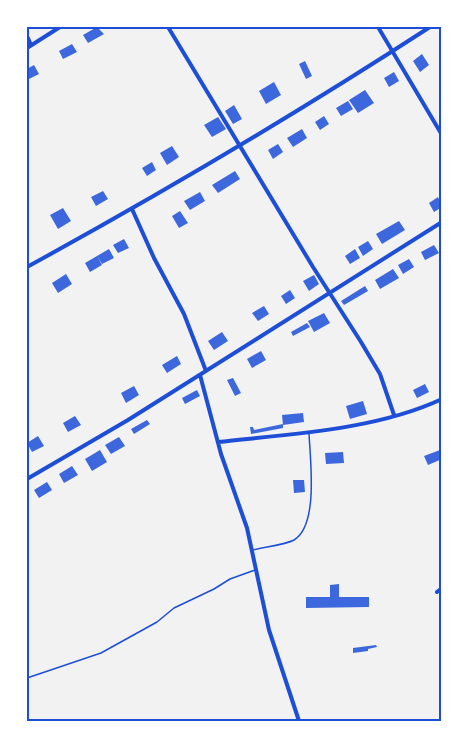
<svg xmlns="http://www.w3.org/2000/svg" width="469" height="748" font-family="Ubuntu,sans-serif">
<style>
.building{fill:#3d67dc}
.lines{fill:none;stroke-linecap:round;stroke-linejoin:round}
.service{stroke:#1d4ed8;stroke-width:1.5}
.minor{stroke:#1d4ed8;stroke-width:4}
.neatline{fill:none;stroke:#1d4ed8;stroke-width:2}
</style>
<rect width="100%" height="100%" fill="#f2f2f2"/>
<!-- building -->
<path class="building" d="M97 27 104 34 88 43 83 35Z
M72 44 77 52 63 59 59 51Z
M422 54 429 65 420 72 413 61Z
M305 61 312 76 306 79 299 64Z
M34 65 39 74 27 80V69Z
M394 72 399 81 389 87 384 78Z
M274 82 281 95 266 104 259 91Z
M365 90 374 103 358 113 349 100Z
M348 101 353 109 341 116 336 108Z
M234 105 242 119 233 124 225 111Z
M324 116 329 124 320 130 315 122Z
M218 117 226 129 212 137 204 125Z
M302 129 307 138 293 147 287 138Z
M278 144 283 152 273 159 268 150Z
M172 146 179 157 167 165 160 153Z
M152 162 156 170 147 176 142 168Z
M235 171 240 179 218 193 212 185Z
M103 191 108 199 96 206 91 197Z
M200 192 205 201 190 210 184 201Z
M438 197 442 207 434 212 429 203Z
M63 208 71 221 58 229 50 215Z
M180 211 188 223 179 228 172 216Z
M399 221 405 230 382 244 376 234Z
M124 239 129 248 118 253 113 245Z
M368 241 373 249 363 256 358 247Z
M434 245 439 253 425 260 421 252Z
M109 249 114 258 102 264 97 256Z
M355 249 360 258 350 264 345 256Z
M97 256 102 265 90 272 85 263Z
M409 259 414 267 403 274 398 265Z
M393 269 399 278 380 289 375 280Z
M66 274 72 284 58 293 52 283Z
M314 275 319 284 309 291 303 281Z
M365 286 368 291 344 305 341 301Z
M290 290 295 298 286 304 281 296Z
M264 306 269 314 258 321 252 313Z
M324 313 330 323 314 332 308 321Z
M307 323 310 327 293 336 291 332Z
M222 332 228 341 214 350 208 341Z
M261 351 266 360 252 368 247 359Z
M177 356 181 364 167 373 162 365Z
M233 378 241 393 235 396 227 380Z
M425 384 429 392 417 398 413 390Z
M134 386 139 395 126 403 121 393Z
M197 390 200 396 185 404 182 398Z
M363 401 367 414 350 419 346 406Z
M303 413 304 422 283 425 282 415Z
M75 416 81 425 68 432 63 423Z
M147 420 150 424 134 434 131 429Z
M283 424V428L251 434 250 427H253L254 430Z
M38 436 44 446 32 452 27 443Z
M119 437 125 446 111 454 105 445Z
M100 450 107 462 92 471 85 459Z
M440 450 442 459 428 465 424 456Z
M343 452 344 463 326 464 325 453Z
M72 466 78 475 64 483 59 474Z
M293 480H304L305 492 294 493Z
M47 482 52 490 39 498 34 490Z
M339 584V597H369V607L306 608V597H330V585Z
M376 645 377 647 368 649V651L353 653V648Z"/>
<g class="lines">
<!-- service -->
<path class="service" d="M253 550C264 547 285 545 294 540 319 525 310 459 309 433
M27 678 101 653 157 622 174 608 214 589 230 579 255 570"/>
<!-- minor -->
<path class="minor" d="M168 27 313 267 361 342 380 374 394 415
M378 27 442 135
M27 36 31 45
M27 48 60 27
M132 209 154 258 184 314 206 371
M27 267C164 192 299 112 430 27
M200 375 221 454 247 528 269 630 299 721
M218 442C290 434 376 430 442 399
M27 479 128 420 442 222
M437 592 442 588"/>
</g>
<!-- border -->
<rect width="469" height="748" fill="none" stroke="#ffffff" stroke-width="57"/>
<rect x="28" y="28" width="412" height="692" class="neatline"/>
</svg>
